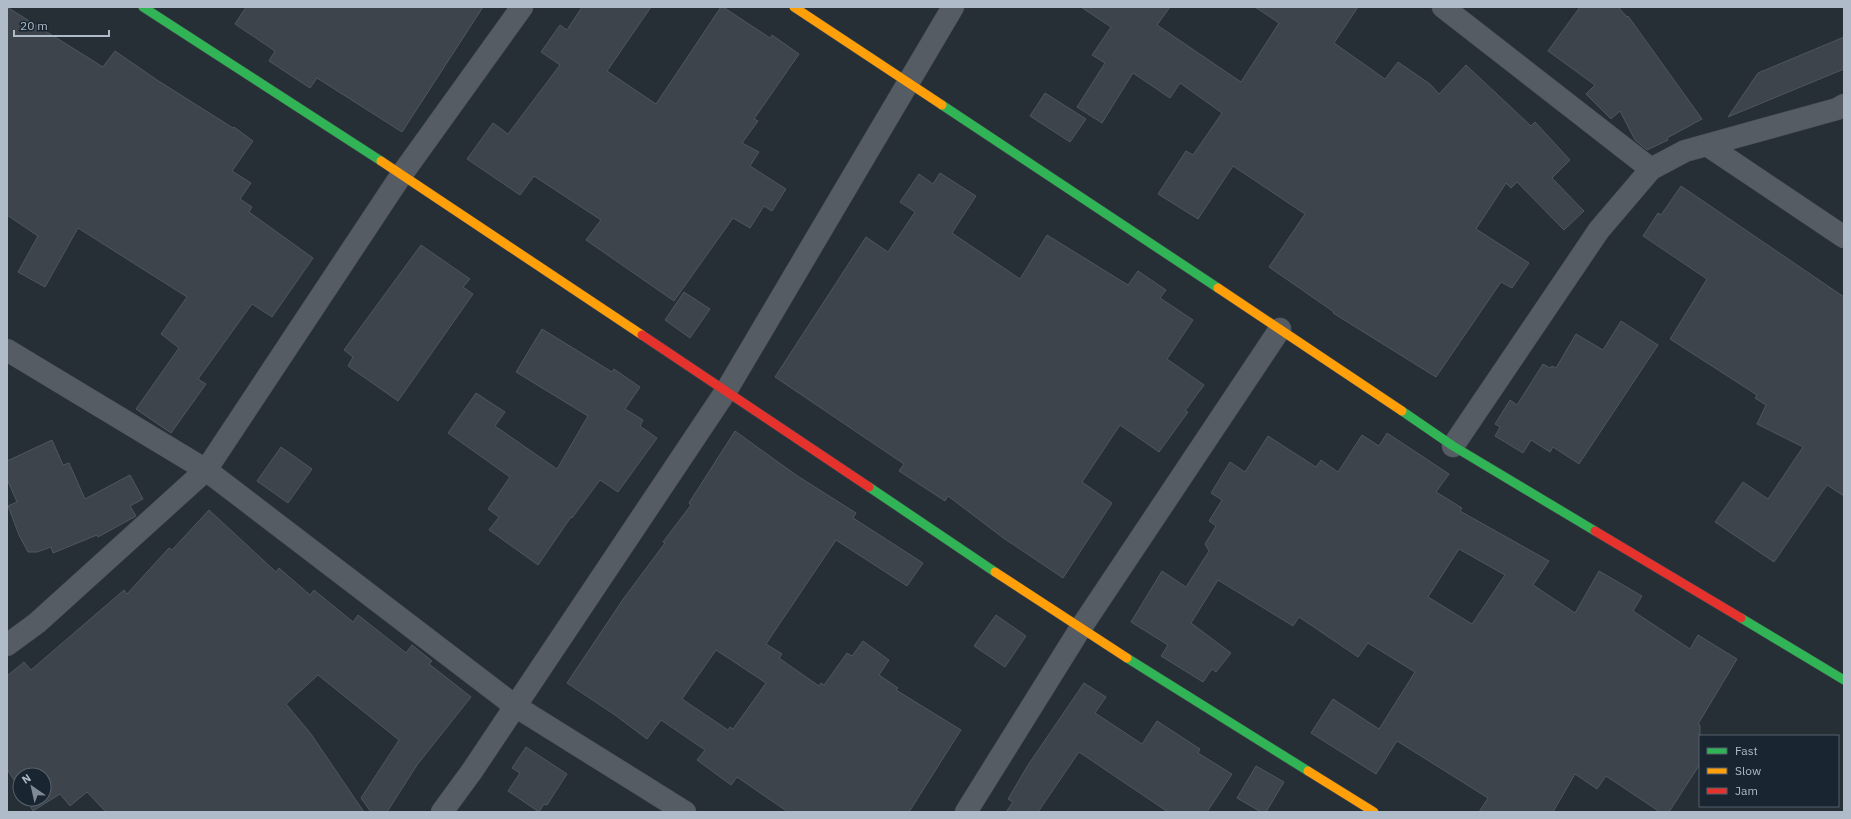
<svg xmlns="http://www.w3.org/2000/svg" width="1851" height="819" font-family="'IBM Plex Sans',sans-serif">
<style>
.building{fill:#3e444c;stroke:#4e565e;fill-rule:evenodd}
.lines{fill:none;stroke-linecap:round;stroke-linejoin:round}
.street-casing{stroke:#43484e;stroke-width:23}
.fast-casing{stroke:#43484e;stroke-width:10}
.slow-casing{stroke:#43484e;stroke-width:10}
.jam-casing{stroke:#43484e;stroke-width:10}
.street{stroke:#565c64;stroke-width:22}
.fast{stroke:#30b455;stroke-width:9}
.slow{stroke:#ff9f0a;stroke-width:9}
.jam{stroke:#e5322d;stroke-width:9}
</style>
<rect width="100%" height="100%" fill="#262e36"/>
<!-- building -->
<path class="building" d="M7 7 103 67 115 51 157 80 233 128 234 127 253 141 232 171 251 183 240 199 252 207 249 212 313 258 272 317 252 304 198 379 206 384 171 433 136 409 179 348 161 334 187 297 78 228 45 287 18 272 38 236 7 215Z
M246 7H483L402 132 317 78 310 88 269 61 275 51 235 24Z
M582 7H651L607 71 656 104 721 7H723L770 38 772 35 799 54 754 119 758 121 742 143 759 152 750 166 786 189 772 211 764 206 750 228 733 218 674 301 586 240 601 220 534 176 520 195 467 159 493 123 508 134 560 65 541 52 560 25 567 30Z
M1081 7H1170L1157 25 1241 82 1279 23 1255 7H1358L1334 43 1385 79 1398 62 1430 84 1439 94 1466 65 1531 126 1535 122 1570 160 1552 178 1584 211 1564 230 1517 182 1511 188 1506 183 1476 229 1529 263 1512 288 1501 282 1436 377 1333 313 1334 312 1269 267 1305 214 1233 166 1198 219 1158 194 1186 151 1193 155 1222 113 1180 83 1170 98 1133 73 1102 123 1077 107 1105 63 1092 55 1111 27Z
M1580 7H1618L1627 17 1628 16 1702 119 1667 138 1668 140 1647 150 1635 140 1620 111 1611 119 1586 94 1595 85 1548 51Z
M1844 37V69L1728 117 1758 73Z
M1045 93 1086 119 1070 142 1030 116Z
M940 173 976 196 952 233 1020 279 1047 235 1128 285 1138 271 1166 290 1160 298 1193 320 1167 359 1204 385 1185 411 1188 412 1159 452 1120 425 1082 482 1112 503 1063 578 1002 537 948 496 945 501 899 471 904 464 775 377 866 237 888 252 915 212 900 202 919 174 933 184Z
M1681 186 1844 297V496L1827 485 1774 562 1715 522 1743 482 1768 499 1803 447 1757 424 1766 405 1755 398 1757 395 1670 339 1707 279 1643 236 1658 213 1661 215Z
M421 245 470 279 463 287 473 294 398 401 348 366 353 357 344 350Z
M684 292 710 309 690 338 665 320Z
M1621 321 1658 345 1579 464 1553 447 1550 452 1531 440 1523 453 1495 436 1500 427 1495 424 1510 400 1517 405 1543 364 1550 368 1552 366 1556 368 1576 334 1603 350Z
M542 329 612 372 614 369 640 387 625 409 643 420 640 426 657 438 618 492 600 480 572 518 571 517 538 565 489 530 499 517 488 509 510 477 448 433 476 393 505 412 495 426 557 469 588 416 516 372Z
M735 431 796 475 856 513 853 518 923 563 907 586 836 540 766 644 782 654 779 658 819 686 821 683 824 685 847 653 852 656 863 641 889 660 879 675 898 688 896 690 961 730 909 812H788L737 777 731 785 697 760 705 750 661 720 647 739 615 715 567 683 624 598 665 543 663 542 691 505 689 503ZM716 650 766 683 733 729 730 727 728 730 682 699Z
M1387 433 1449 474 1436 492 1462 508 1460 511 1549 561 1533 585 1575 613 1599 571 1642 596 1633 611 1690 649 1698 635 1737 659 1698 724 1700 725V764L1669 812H1660L1606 776 1597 789 1575 774 1553 812H1479L1488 798 1397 741 1376 774 1311 733 1333 699 1379 729 1415 672 1368 643 1358 657 1299 617 1293 626 1218 580 1191 623 1231 653 1216 672 1212 669 1203 682 1161 656 1168 645 1131 622 1162 571 1186 587 1209 551 1205 544 1216 526 1209 521 1222 500 1211 493 1230 462 1245 472 1268 436 1316 467 1321 460 1338 472 1362 435 1379 446ZM1459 549 1505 575 1472 624 1428 597Z
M52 440 63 465 69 463 85 499 130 475 143 499 130 506 136 516 98 537 97 535 53 553 51 547 37 552H28L19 535 8 506 17 502 7 479V461Z
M281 447 312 469 288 503 257 481Z
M209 510 276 572 279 568 310 595 314 590 353 622 358 615 406 653 412 645 432 661 429 664 471 697 417 765 387 812H371L361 798 399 740 318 675 286 704 311 734 364 812H106L87 792 70 806 60 794 33 811 26 799H44V775H20V790L7 769V676L24 662 31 670 124 590 127 594 169 548 172 550Z
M996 615 1026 636 1005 667 974 646Z
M1084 683 1106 697 1095 713 1142 744 1157 721 1200 749 1198 753 1232 774 1207 812H1168L1079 752 1038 812H1006L1013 802 1008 799 1028 765Z
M526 747 567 774 547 805 544 804 539 812 508 791 520 773 512 768Z
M1256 766 1284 782 1266 812H1261L1237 798Z"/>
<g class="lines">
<defs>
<path id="street" d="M1443 7 1651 169
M1707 145 1844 237
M7 350 206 470 515 706 685 812
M1453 446 1599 230 1651 169 1685 151 1837 109 1844 105
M7 645 37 623 206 470 402 174 522 7
M442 812 472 771 726 391 953 7
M966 812 1080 629 1280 329"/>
<path id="fast" d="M143 7 381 161
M942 105 1218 288
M1402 411 1453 446 1595 531
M869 487 995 572
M1741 618 1844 680
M1127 658 1308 771"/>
<path id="slow" d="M794 7 942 105
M381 161 642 335
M1218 288 1402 411
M995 572 1127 658
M1308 771 1374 812"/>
<path id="jam" d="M642 335 869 487
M1595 531 1741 618"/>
</defs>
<!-- street casing -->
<use href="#street" class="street-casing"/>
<!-- fast casing -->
<use href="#fast" class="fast-casing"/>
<!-- slow casing -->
<use href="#slow" class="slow-casing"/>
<!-- jam casing -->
<use href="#jam" class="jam-casing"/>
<!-- street -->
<use href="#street" class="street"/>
<!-- fast -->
<use href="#fast" class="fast"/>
<!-- slow -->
<use href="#slow" class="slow"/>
<!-- jam -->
<use href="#jam" class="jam"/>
</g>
<!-- border -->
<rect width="1851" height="819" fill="none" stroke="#afbbc8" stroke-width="16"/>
<!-- legend -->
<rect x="1699" y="735" width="140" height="72" fill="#192530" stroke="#55616d"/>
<rect x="1707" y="748" width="20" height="6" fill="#30b455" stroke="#55616d"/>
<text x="1735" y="755" font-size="12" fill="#afbbc8">Fast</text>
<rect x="1707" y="768" width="20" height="6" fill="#ff9f0a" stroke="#55616d"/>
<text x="1735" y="775" font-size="12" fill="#afbbc8">Slow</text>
<rect x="1707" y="788" width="20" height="6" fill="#e5322d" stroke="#55616d"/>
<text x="1735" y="795" font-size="12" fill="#afbbc8">Jam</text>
<!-- north arrow -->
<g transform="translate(32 787) rotate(326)"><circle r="19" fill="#192530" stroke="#55616d"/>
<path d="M0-3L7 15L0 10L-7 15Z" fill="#7f8a95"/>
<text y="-6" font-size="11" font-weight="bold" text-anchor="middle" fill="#afbbc8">N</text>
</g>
<!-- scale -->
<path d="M14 30v6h95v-6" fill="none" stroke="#afbbc8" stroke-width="2"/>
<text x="20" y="30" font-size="12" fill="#afbbc8" stroke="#192530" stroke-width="3" paint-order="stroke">20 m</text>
</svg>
